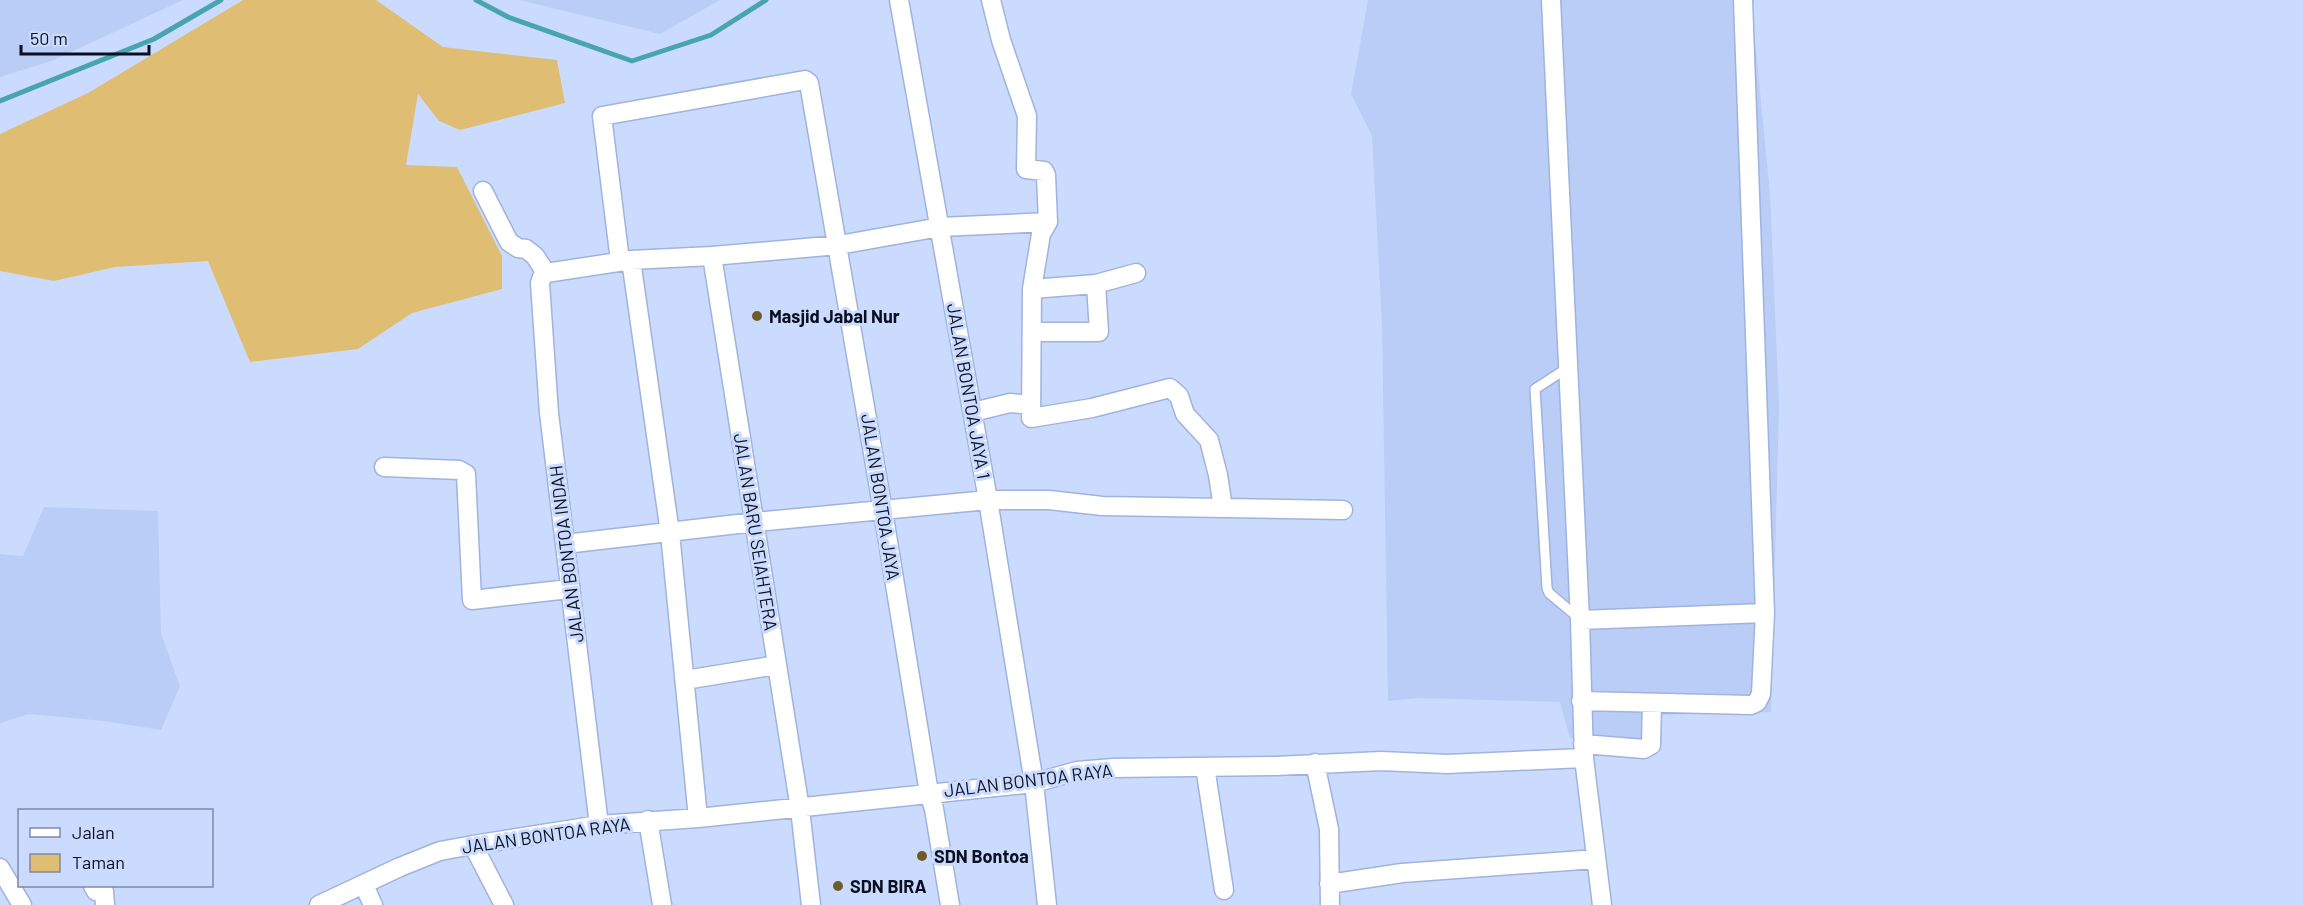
<svg xmlns="http://www.w3.org/2000/svg" width="2303" height="905" font-family="Barlow,sans-serif">
<style>
.built{fill:#bacdf6}
.green{fill:#dfbd72}
.lines{fill:none;stroke-linecap:round;stroke-linejoin:round}
.stream{stroke:#48a4af;stroke-width:5}
.lane-casing{stroke:#9fb3de;stroke-width:12}
.street-casing{stroke:#9fb3de;stroke-width:21}
.lane{stroke:#fff;stroke-width:9}
.street{stroke:#fff;stroke-width:18}
.poi-dot{fill:#6f5a29;stroke:#cbdbff;stroke-width:2}
.labels{text-anchor:middle;dominant-baseline:central;stroke-width:6;stroke-linejoin:round;paint-order:stroke}
.poi-label{font-size:18px;font-weight:bold;fill:#090f1e;stroke:#cbdbff;text-anchor:start}
.street-label{font-size:18px;fill:#090f1e;stroke:#cbdbff}
</style>
<rect width="100%" height="100%" fill="#cbdbff"/>
<!-- built -->
<path class="built" d="M0 0H183L54 60 0 77Z
M519 0H720L660 34Z
M1368 0H1751L1770 193 1779 407 1771 712 1661 715 1662 740 1570 738 1560 702 1418 698 1388 701 1382 324 1372 136 1351 94Z
M44 507 158 511 161 634 180 686 161 730 104 721 29 714 0 723V554L23 556Z"/>
<!-- green -->
<path class="green" d="M243 0H376L443 47 557 60 565 103 460 130 439 121 418 94 406 165 457 167 502 256V289L412 313 358 349 250 362 208 261 115 267 54 281 0 271V134L88 93Z"/>
<g class="lines">
<!-- stream -->
<path class="stream" d="M476 0 508 17 632 61 711 35 766 0
M0 101 154 39 221 0"/>
<defs>
<path id="lane" d="M1569 367 1535 389 1547 588 1549 593 1580 619"/>
<path id="street" d="M899 0 988 500 1034 783 1047 905
M991 0 1001 40 1027 116 1026 169 1044 171 1046 175 1048 222
M1551 0 1580 620 1584 758 1602 905
M483 191 509 242 518 248 526 249 535 256 546 273
M712 256 800 809 811 905
M631 260 670 533 698 818
M620 261 602 116 805 80 809 83 883 511 929 793 934 809 950 905
M1032 289 1096 284 1136 273
M1032 332H1099L1096 284
M973 412 1010 403 1031 405
M384 467 459 470 466 474 472 600 569 589
M565 544 755 522 988 500H1049L1102 506 1343 510
M1580 620 1765 613 1743 0
M685 680 777 665
M1581 701 1751 705 1757 702 1761 694 1765 613
M1583 744 1644 749 1651 745 1652 703
M1315 763 1329 829 1330 905
M1205 767 1224 890
M648 820 662 905
M599 825 549 413 540 283 542 277 546 273 631 260 712 256 839 245 940 227 1048 222 1041 234 1032 289 1031 418 1092 408 1170 388 1179 396 1185 414 1209 440 1218 475 1223 508
M473 845 504 905
M0 868 22 905
M1329 884 1402 873 1596 859
M364 885 373 905
M93 886 96 891H104L105 905
M319 905 400 867 440 851 473 845 599 825 698 818 1034 783 1077 771 1113 768 1276 766 1381 761 1447 764 1584 758"/>
</defs>
<!-- lane casing -->
<use href="#lane" class="lane-casing"/>
<!-- street casing -->
<use href="#street" class="street-casing"/>
<!-- lane -->
<use href="#lane" class="lane"/>
<!-- street -->
<use href="#street" class="street"/>
</g>
<!-- markers -->
<g class="poi-dot">
<circle cx="757" cy="316" r="6"/>
<circle cx="922" cy="856" r="6"/>
<circle cx="838" cy="886" r="6"/>
</g>
<g class="labels">
<!-- poi labels -->
<g class="poi-label">
<text x="769" y="316">Masjid Jabal Nur</text>
<text x="934" y="856">SDN Bontoa</text>
<text x="850" y="886">SDN BIRA</text>
</g>
<!-- street labels -->
<g class="street-label">
<text transform="translate(969 391) rotate(80)">JALAN BONTOA JAYA 1</text>
<text transform="translate(881 497) rotate(81)">JALAN BONTOA JAYA</text>
<text transform="translate(756 532) rotate(81)">JALAN BARU SEIAHTERA</text>
<text transform="translate(566 554) rotate(-97)">JALAN BONTOA INDAH</text>
<text transform="translate(1028 780) rotate(-7)">JALAN BONTOA RAYA</text>
<text transform="translate(546 835) rotate(-8)">JALAN BONTOA RAYA</text>
</g>
</g>
<!-- legend -->
<rect x="18" y="809" width="195" height="78" fill="#cbdbff" stroke="#7d89a5" stroke-width="1.5"/>
<rect x="30" y="828" width="30" height="9" fill="#ffffff" stroke="#7d89a5" stroke-width="1.5"/>
<text x="72" y="839" font-size="18" fill="#090f1e">Jalan</text>
<rect x="30" y="854" width="30" height="18" fill="#dfbd72" stroke="#7d89a5" stroke-width="1.5"/>
<text x="72" y="869" font-size="18" fill="#090f1e">Taman</text>
<!-- scale -->
<path d="M21 45v9h128v-9" fill="none" stroke="#090f1e" stroke-width="3"/>
<text x="30" y="45" font-size="18" fill="#090f1e" stroke="#cbdbff" stroke-width="4.5" paint-order="stroke">50 m</text>
</svg>
